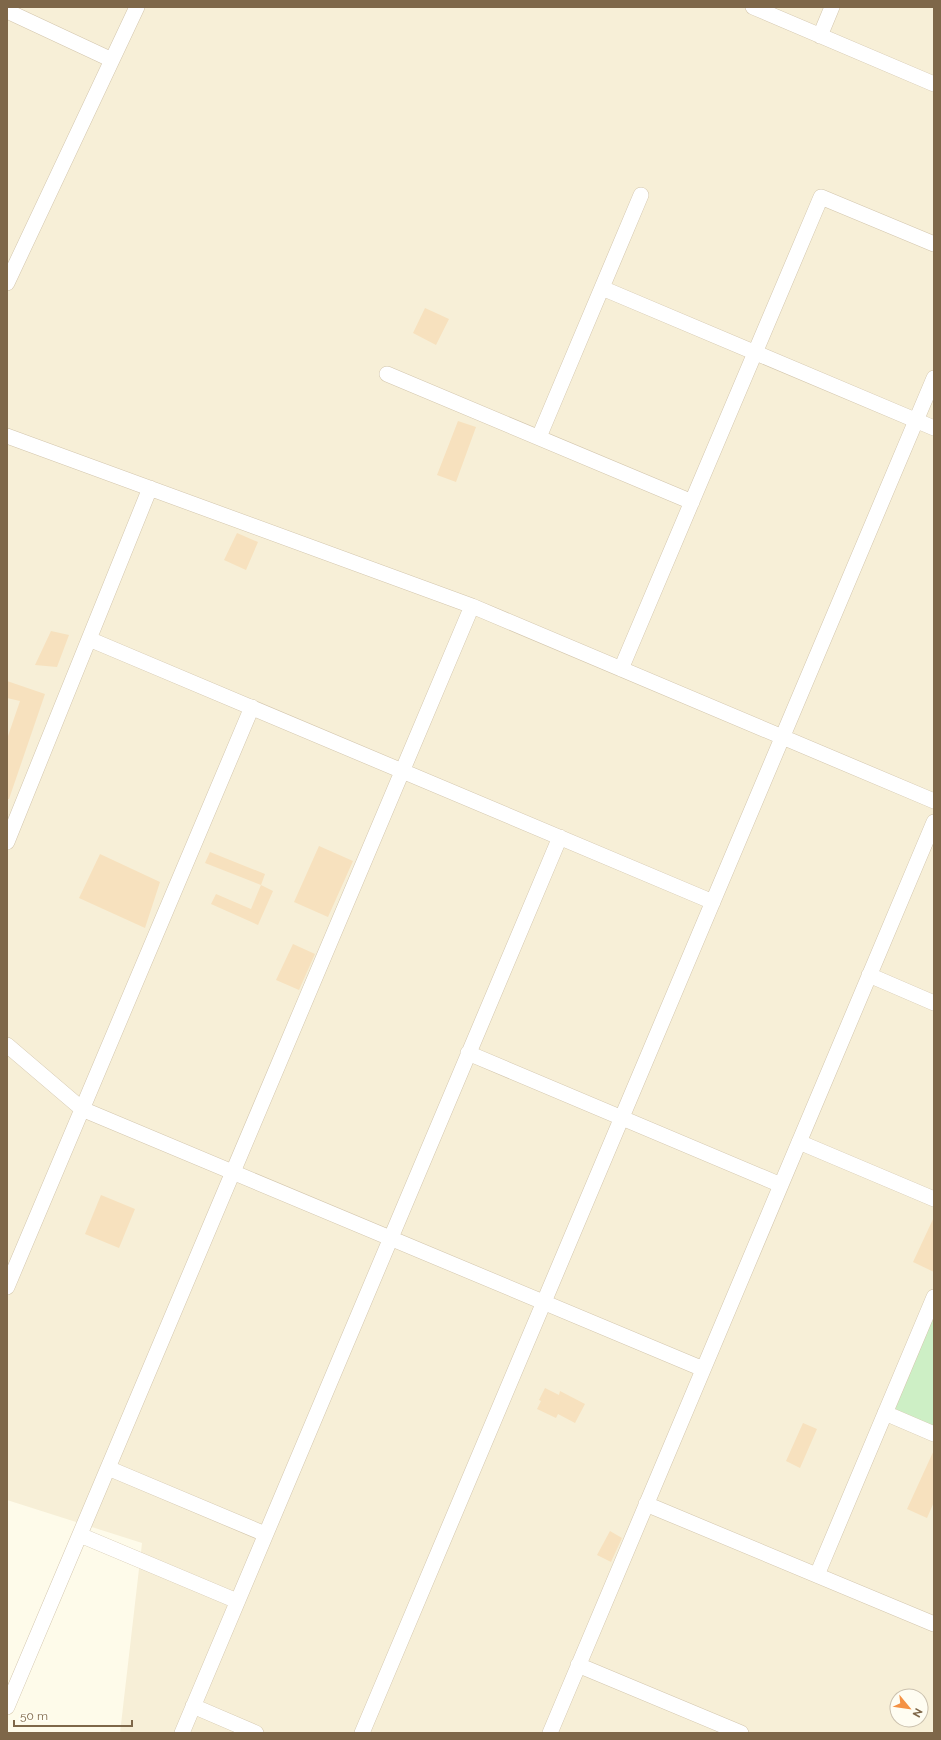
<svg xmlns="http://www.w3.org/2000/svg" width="941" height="1740" font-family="Raleway,sans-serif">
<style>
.residential{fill:#f7efd7;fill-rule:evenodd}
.green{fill:#cdefc5}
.building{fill:#f7e1be}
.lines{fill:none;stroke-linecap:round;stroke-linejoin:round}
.minor-casing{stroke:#d3c6ad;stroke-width:16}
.minor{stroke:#fff;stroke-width:15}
</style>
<rect width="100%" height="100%" fill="#fefbea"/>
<!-- residential -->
<path class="residential" d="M7 7H934V1733H120L142 1543 7 1500ZM897 1696H921V1720H897Z"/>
<!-- green -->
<path class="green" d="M934 1313V1428L892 1410Z"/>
<!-- building -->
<path class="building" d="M425 308 449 319 436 345 413 333Z
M458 421 476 427 456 482 437 475Z
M237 533 258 542 246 570 224 560Z
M51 631 69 635 57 667 35 665Z
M7 681 45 694 9 799H7V739L20 701 7 698Z
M319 846 353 861 328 917 294 902Z
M210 852 265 874 261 885 205 863Z
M100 854 160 882 145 928 79 898Z
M261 885 273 891 258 925 211 904 216 894 251 909Z
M293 944 315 954 299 990 276 980Z
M101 1195 135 1209 119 1248 85 1234Z
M934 1217V1272L913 1262Z
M545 1388 559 1395 560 1391 585 1404 575 1423 558 1414 556 1418 537 1409 541 1401 539 1400Z
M803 1423 817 1429 800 1468 786 1461Z
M934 1450V1502L927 1518 907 1509Z
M610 1531 622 1538 611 1562 597 1555Z"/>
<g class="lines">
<defs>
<path id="minor" d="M753 7 934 84
M7 11 112 60
M820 36 832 7
M7 283 137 7
M602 288 934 428
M387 374 692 502
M7 436 472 606 934 801
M539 437 641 195
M89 639 713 902
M621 669 821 197 934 244
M7 842 150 488
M869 975 934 1003
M7 1045 82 1109 703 1369
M468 1053 781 1185
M799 1142 934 1199
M7 1287 252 707
M885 1413 934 1434
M108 1468 265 1534
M646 1504 934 1624
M80 1535 237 1601
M817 1575 934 1297
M578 1665 741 1733
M193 1706 256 1733
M7 1707 472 606
M182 1733 560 837
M362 1733 934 378
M550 1733 934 822"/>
</defs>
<!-- minor casing -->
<use href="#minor" class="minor-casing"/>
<!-- minor -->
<use href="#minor" class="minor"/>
</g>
<!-- border -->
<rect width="941" height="1740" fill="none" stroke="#7e6749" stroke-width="16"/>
<!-- north arrow -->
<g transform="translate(909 1708) rotate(119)"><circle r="19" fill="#fffdf2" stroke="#cbc1ae"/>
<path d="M0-3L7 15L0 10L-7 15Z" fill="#f49143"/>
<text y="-6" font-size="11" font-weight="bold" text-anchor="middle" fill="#7e6749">N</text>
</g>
<!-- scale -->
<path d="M14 1720v6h118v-6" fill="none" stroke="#7e6749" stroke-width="2"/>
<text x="20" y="1720" font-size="12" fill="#7e6749" stroke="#fffdf2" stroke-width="3" paint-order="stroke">50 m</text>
</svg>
